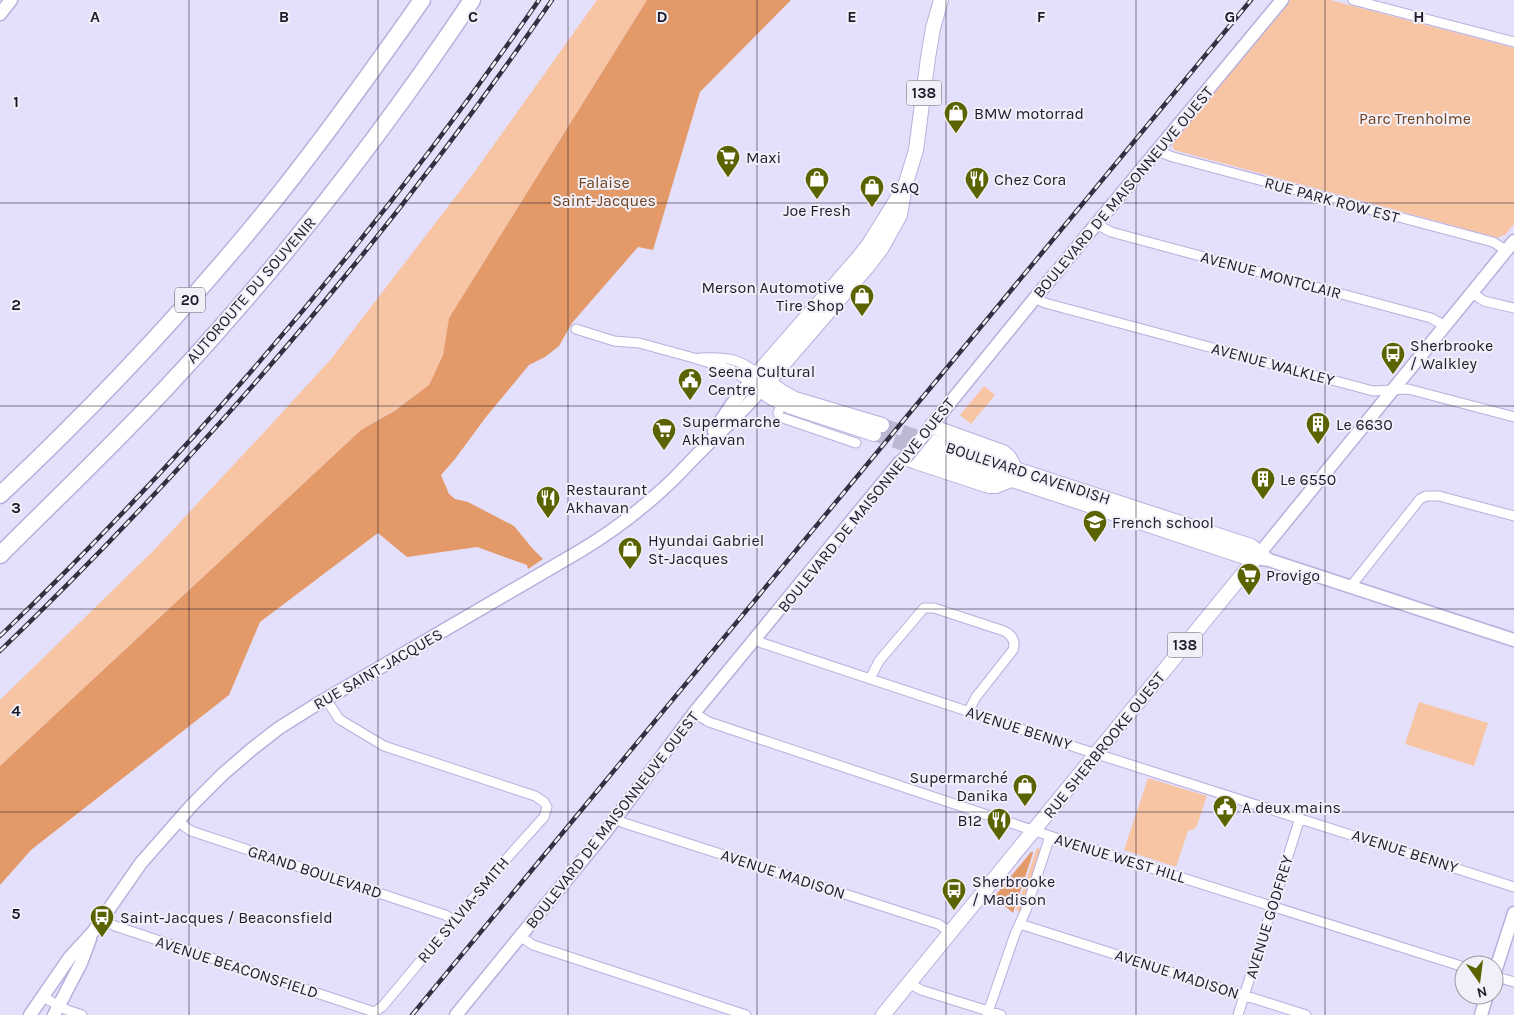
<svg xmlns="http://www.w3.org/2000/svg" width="1514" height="1015" font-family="Karla,sans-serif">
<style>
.green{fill:#f7c5a4}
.forest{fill:#e39a68}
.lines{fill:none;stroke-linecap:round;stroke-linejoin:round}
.primary-tunnel{stroke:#bdb8d2;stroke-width:14;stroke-dasharray:14 7;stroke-linecap:butt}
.street-casing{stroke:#b9afdd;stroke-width:11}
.secondary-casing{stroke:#b9afdd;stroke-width:15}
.primary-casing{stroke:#b9afdd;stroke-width:16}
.highway-casing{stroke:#b9afdd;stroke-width:19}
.street{stroke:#fff;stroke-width:9}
.secondary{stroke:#fff;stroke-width:12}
.primary{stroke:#fff;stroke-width:14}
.highway{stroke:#fff;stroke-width:16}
.rail-casing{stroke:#342f41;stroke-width:4.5}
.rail{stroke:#f1eff8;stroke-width:2.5;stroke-dasharray:8;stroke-linecap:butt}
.secondary-bridge-casing{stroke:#b9afdd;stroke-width:15;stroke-linecap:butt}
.secondary-bridge{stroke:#fff;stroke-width:12}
.grid{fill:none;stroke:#201b2c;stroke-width:1;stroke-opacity:0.55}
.labels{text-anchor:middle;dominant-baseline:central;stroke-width:4;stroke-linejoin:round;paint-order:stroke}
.shield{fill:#f1eff8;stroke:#5f5b69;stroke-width:1}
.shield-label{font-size:15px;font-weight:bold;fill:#201b2c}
.poi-label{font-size:16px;fill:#201b2c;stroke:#f1eff8;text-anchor:start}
.park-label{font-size:16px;fill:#72421e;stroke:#f1eff8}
.street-label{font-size:16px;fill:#201b2c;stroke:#f1eff8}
.grid-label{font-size:16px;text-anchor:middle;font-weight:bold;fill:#201b2c;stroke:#f1eff8;stroke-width:4;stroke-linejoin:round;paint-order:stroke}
</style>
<rect width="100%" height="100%" fill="#e4dffb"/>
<!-- green -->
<path class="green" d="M597 0H647L449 318 443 355 429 385 393 411 361 430 0 766V700L154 550 267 429 331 359 473 174Z
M1290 0H1330L1514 48V224L1505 235 1500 236 1499 238 1174 150V149L1172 146 1174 141Z
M984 386 995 395 971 424 960 415Z
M1419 702 1488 723 1474 766 1405 744Z
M1148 778 1207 796 1196 828 1188 831 1176 867 1124 850Z
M1037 848 1041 849 1020 912 1016 910Z"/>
<!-- forest -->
<path class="forest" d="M647 0H791L700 92 653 250 638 247 572 323 559 346 545 357 529 365 486 417 455 459 441 475 449 494 455 499 468 502 514 526 533 549 543 559 528 569 527 565 477 547 407 557 378 533 260 622 229 695 31 850 0 885V766L361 430 394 411 429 385 443 355 449 318Z
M1031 852H1033V853L1013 913 994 897Z"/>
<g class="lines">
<!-- primary-tunnel -->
<path class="primary-tunnel" d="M882 425 927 440
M874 434 919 449"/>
<defs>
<path id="street" d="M1353 0 1514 42
M1157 151 1173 157 1493 242 1507 251
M1096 224 1111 232 1431 318 1445 326
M1472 293 1484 301 1514 308
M1035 298 1045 303 1373 391 1408 389 1514 417
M576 329 614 341 639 343 694 358 732 370 750 382
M699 358C724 357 738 357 758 374
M782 403 778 413 780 417 856 443
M1351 586 1420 499 1426 496H1439L1514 516
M755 639 762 643 1081 749 1514 887
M870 679 879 661 924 608H934L1004 631C1012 635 1016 641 1013 650L976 697 968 712
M694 713 709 722 1050 836 1464 967
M616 819 624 823 938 924 950 932
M177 821 191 831 445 915 454 920
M101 919 115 926 365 1009 374 1012 382 1007 500 866 544 817 547 807 544 802 535 796 384 746 339 719 326 699
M1020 924 1306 1015
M521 937 533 945 746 1015
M1494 976 1514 982
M909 983 921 990 1001 1015
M43 997 67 1010 82 1015
M987 1015 1015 934 1026 910 1050 836
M1238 1015 1300 818"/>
<path id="secondary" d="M0 14 11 0
M714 431 732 404 750 382
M927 431 1035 298 1282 0
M1262 559 1269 560 1514 640
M1269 560 1260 553 1514 241
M1494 975 1514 913
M30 1015 70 957 93 932 141 863 192 805 223 774 252 749 279 728 314 706 580 551C610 533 638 512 663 489 678 476 690 461 704 448 723 429 743 411 761 390
M54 1015 81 963 90 939
M456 1015 607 830 694 713 899 463 905 458
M1481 1015 1487 995"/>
<path id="primary" d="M761 376 782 392 795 399 882 425
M761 390 868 266 881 249 900 215 905 186 916 150 928 58 933 28 941 0
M932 425 939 429 1003 452 1009 457 1015 468
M874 434 789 406 772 398 750 382 858 258 869 244 902 191
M919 449 1242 556 1256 558
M905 458 916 462 989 486H996L1011 480
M883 1015 1260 553 1251 546 927 440"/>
<path id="highway" d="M0 495C96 405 186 309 269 207 323 140 373 70 422 0
M0 555C56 499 114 444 168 386 280 266 381 136 472 0"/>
</defs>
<!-- street casing -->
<use href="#street" class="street-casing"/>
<!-- secondary casing -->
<use href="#secondary" class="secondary-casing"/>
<!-- primary casing -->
<use href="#primary" class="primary-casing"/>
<!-- highway casing -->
<use href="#highway" class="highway-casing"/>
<!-- street -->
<use href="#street" class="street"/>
<!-- secondary -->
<use href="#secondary" class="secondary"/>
<!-- primary -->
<use href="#primary" class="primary"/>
<!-- highway -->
<use href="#highway" class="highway"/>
<defs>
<path id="rail" d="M0 636C201 443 380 229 539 0
M0 651C205 453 391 235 552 0
M412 1015 1251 0"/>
</defs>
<!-- rail casing -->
<use href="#rail" class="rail-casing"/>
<!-- rail -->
<use href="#rail" class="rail"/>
<defs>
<path id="secondary-bridge" d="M905 458 927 431"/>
</defs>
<!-- secondary-bridge casing -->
<use href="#secondary-bridge" class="secondary-bridge-casing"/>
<!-- secondary-bridge -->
<use href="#secondary-bridge" class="secondary-bridge"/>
</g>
<!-- grid -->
<path class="grid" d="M189 0V1015M378 0V1015M568 0V1015M757 0V1015M946 0V1015M1136 0V1015M1325 0V1015M0 203H1514M0 406H1514M0 609H1514M0 812H1514"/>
<!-- icons -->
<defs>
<symbol id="shop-pin" viewBox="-11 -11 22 30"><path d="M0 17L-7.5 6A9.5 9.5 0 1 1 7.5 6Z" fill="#5b6300" stroke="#f1eff8"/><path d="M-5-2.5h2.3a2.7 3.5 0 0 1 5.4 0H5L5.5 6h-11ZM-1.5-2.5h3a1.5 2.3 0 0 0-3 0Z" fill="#fff"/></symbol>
<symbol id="supermarket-pin" viewBox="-11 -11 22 30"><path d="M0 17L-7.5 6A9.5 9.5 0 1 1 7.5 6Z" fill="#5b6300" stroke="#f1eff8"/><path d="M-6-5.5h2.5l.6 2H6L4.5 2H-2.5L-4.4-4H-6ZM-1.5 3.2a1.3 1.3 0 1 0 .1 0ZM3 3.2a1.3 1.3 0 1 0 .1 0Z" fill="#fff"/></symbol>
<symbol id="restaurant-pin" viewBox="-11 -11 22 30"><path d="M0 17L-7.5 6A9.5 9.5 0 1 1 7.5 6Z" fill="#5b6300" stroke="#f1eff8"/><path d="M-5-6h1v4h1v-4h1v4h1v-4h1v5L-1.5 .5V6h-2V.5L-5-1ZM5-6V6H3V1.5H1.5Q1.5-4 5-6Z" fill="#fff"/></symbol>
<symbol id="bus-pin" viewBox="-11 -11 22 30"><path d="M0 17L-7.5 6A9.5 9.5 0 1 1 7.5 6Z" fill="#5b6300" stroke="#f1eff8"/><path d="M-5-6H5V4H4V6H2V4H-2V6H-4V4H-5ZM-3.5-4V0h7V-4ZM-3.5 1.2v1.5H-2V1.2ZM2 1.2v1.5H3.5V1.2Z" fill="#fff"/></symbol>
<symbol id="civic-pin" viewBox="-11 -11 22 30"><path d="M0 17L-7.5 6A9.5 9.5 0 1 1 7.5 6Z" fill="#5b6300" stroke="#f1eff8"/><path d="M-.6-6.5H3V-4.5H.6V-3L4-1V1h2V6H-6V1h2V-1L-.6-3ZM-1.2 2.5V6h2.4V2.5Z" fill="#fff"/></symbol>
<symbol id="building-pin" viewBox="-11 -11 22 30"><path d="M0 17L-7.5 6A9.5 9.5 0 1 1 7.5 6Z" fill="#5b6300" stroke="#f1eff8"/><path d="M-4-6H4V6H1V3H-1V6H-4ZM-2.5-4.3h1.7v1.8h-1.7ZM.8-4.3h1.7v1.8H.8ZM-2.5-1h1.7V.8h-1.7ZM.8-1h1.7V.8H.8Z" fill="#fff"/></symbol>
<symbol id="school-pin" viewBox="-11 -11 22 30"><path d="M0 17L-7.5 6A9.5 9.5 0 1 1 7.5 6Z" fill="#5b6300" stroke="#f1eff8"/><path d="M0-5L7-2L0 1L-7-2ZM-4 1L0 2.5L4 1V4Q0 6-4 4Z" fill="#fff"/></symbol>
</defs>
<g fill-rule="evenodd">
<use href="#shop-pin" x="942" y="99" width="28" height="38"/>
<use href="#supermarket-pin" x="714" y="143" width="28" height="38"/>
<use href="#shop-pin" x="803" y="165" width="28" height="38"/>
<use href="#restaurant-pin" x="963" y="165" width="28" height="38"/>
<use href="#shop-pin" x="858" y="173" width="28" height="38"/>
<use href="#shop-pin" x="848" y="282" width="28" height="38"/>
<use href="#bus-pin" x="1379" y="340" width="28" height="38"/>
<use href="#civic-pin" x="676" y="366" width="28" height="38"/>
<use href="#building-pin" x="1304" y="410" width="28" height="38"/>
<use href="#supermarket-pin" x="650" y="416" width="28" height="38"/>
<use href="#building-pin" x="1249" y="465" width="28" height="38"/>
<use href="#restaurant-pin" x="534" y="484" width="28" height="38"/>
<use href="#school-pin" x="1081" y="508" width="28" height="38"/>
<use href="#shop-pin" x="616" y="535" width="28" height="38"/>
<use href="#supermarket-pin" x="1235" y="561" width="28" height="38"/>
<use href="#shop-pin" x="1011" y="772" width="28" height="38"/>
<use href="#civic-pin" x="1211" y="793" width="28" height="38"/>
<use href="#restaurant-pin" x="985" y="806" width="28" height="38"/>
<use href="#bus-pin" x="940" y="876" width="28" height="38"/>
<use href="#bus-pin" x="88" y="903" width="28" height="38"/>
</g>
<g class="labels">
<!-- shield labels -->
<g class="shield">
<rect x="906.5" y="80.5" width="35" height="25" rx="4"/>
<rect x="175" y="287.5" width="30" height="25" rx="4"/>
<rect x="1167.5" y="632.5" width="35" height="25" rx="4"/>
</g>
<g class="shield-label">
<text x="924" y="93">138</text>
<text x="190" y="300">20</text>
<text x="1185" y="645">138</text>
</g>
<!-- poi labels -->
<g class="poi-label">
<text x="974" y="113">BMW motorrad</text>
<text x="746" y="157">Maxi</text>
<text x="994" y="179">Chez Cora</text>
<text x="890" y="187">SAQ</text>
<text x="817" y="210" text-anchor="middle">Joe Fresh</text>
<text x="844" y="287" text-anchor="end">Merson Automotive<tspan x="844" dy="18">Tire Shop</tspan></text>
<text x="1410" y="345">Sherbrooke<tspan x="1410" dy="18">/ Walkley</tspan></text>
<text x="708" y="371">Seena Cultural<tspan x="708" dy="18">Centre</tspan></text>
<text x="682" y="421">Supermarche<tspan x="682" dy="18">Akhavan</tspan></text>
<text x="1336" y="424">Le 6630</text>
<text x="1280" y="479">Le 6550</text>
<text x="566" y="489">Restaurant<tspan x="566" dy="18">Akhavan</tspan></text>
<text x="1112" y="522">French school</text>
<text x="648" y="540">Hyundai Gabriel<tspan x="648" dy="18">St-Jacques</tspan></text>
<text x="1266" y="575">Provigo</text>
<text x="1008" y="777" text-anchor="end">Supermarché<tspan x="1008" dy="18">Danika</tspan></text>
<text x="1242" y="807">A deux mains</text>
<text x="982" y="820" text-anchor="end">B12</text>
<text x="972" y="881">Sherbrooke<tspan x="972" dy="18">/ Madison</tspan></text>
<text x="120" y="917">Saint-Jacques / Beaconsfield</text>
</g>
<!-- park labels -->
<g class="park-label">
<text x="1415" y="118">Parc Trenholme</text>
<text x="604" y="182">Falaise<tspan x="604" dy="18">Saint-Jacques</tspan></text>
</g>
<!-- street labels -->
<g class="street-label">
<text transform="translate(1123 192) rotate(-50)">BOULEVARD DE MAISONNEUVE OUEST</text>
<text transform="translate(1332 200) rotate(15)">RUE PARK ROW EST</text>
<text transform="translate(1271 275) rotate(15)">AVENUE MONTCLAIR</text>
<text transform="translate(251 290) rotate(-49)">AUTOROUTE DU SOUVENIR</text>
<text transform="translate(1273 364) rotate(15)">AVENUE WALKLEY</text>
<text transform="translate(1028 473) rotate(18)">BOULEVARD CAVENDISH</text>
<text transform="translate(866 505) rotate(-51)">BOULEVARD DE MAISONNEUVE OUEST</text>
<text transform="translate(378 669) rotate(-30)">RUE SAINT-JACQUES</text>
<text transform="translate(1019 728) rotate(18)">AVENUE BENNY</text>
<text transform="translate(1104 745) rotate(-51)">RUE SHERBROOKE OUEST</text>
<text transform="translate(612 820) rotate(-52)">BOULEVARD DE MAISONNEUVE OUEST</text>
<text transform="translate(1405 851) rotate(18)">AVENUE BENNY</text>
<text transform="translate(1120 858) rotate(17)">AVENUE WEST HILL</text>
<text transform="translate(315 872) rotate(18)">GRAND BOULEVARD</text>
<text transform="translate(783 874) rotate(18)">AVENUE MADISON</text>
<text transform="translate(463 910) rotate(-50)">RUE SYLVIA-SMITH</text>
<text transform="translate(1269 917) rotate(-73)">AVENUE GODFREY</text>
<text transform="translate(237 967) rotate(18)">AVENUE BEACONSFIELD</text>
<text transform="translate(1177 974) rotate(18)">AVENUE MADISON</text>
</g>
</g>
<g class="grid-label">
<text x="95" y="22">A</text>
<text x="284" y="22">B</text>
<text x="473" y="22">C</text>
<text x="662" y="22">D</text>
<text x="852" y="22">E</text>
<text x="1041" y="22">F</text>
<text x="1230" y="22">G</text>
<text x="1419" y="22">H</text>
<text x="16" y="107">1</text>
<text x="16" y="310">2</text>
<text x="16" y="513">3</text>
<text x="16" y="716">4</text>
<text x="16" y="919">5</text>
</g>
<!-- north arrow -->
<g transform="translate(1479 980) rotate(166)"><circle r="24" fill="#f1eff8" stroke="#9d9aa6"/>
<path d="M0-4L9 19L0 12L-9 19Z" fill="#5b6300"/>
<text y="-8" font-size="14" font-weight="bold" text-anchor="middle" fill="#201b2c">N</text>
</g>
</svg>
